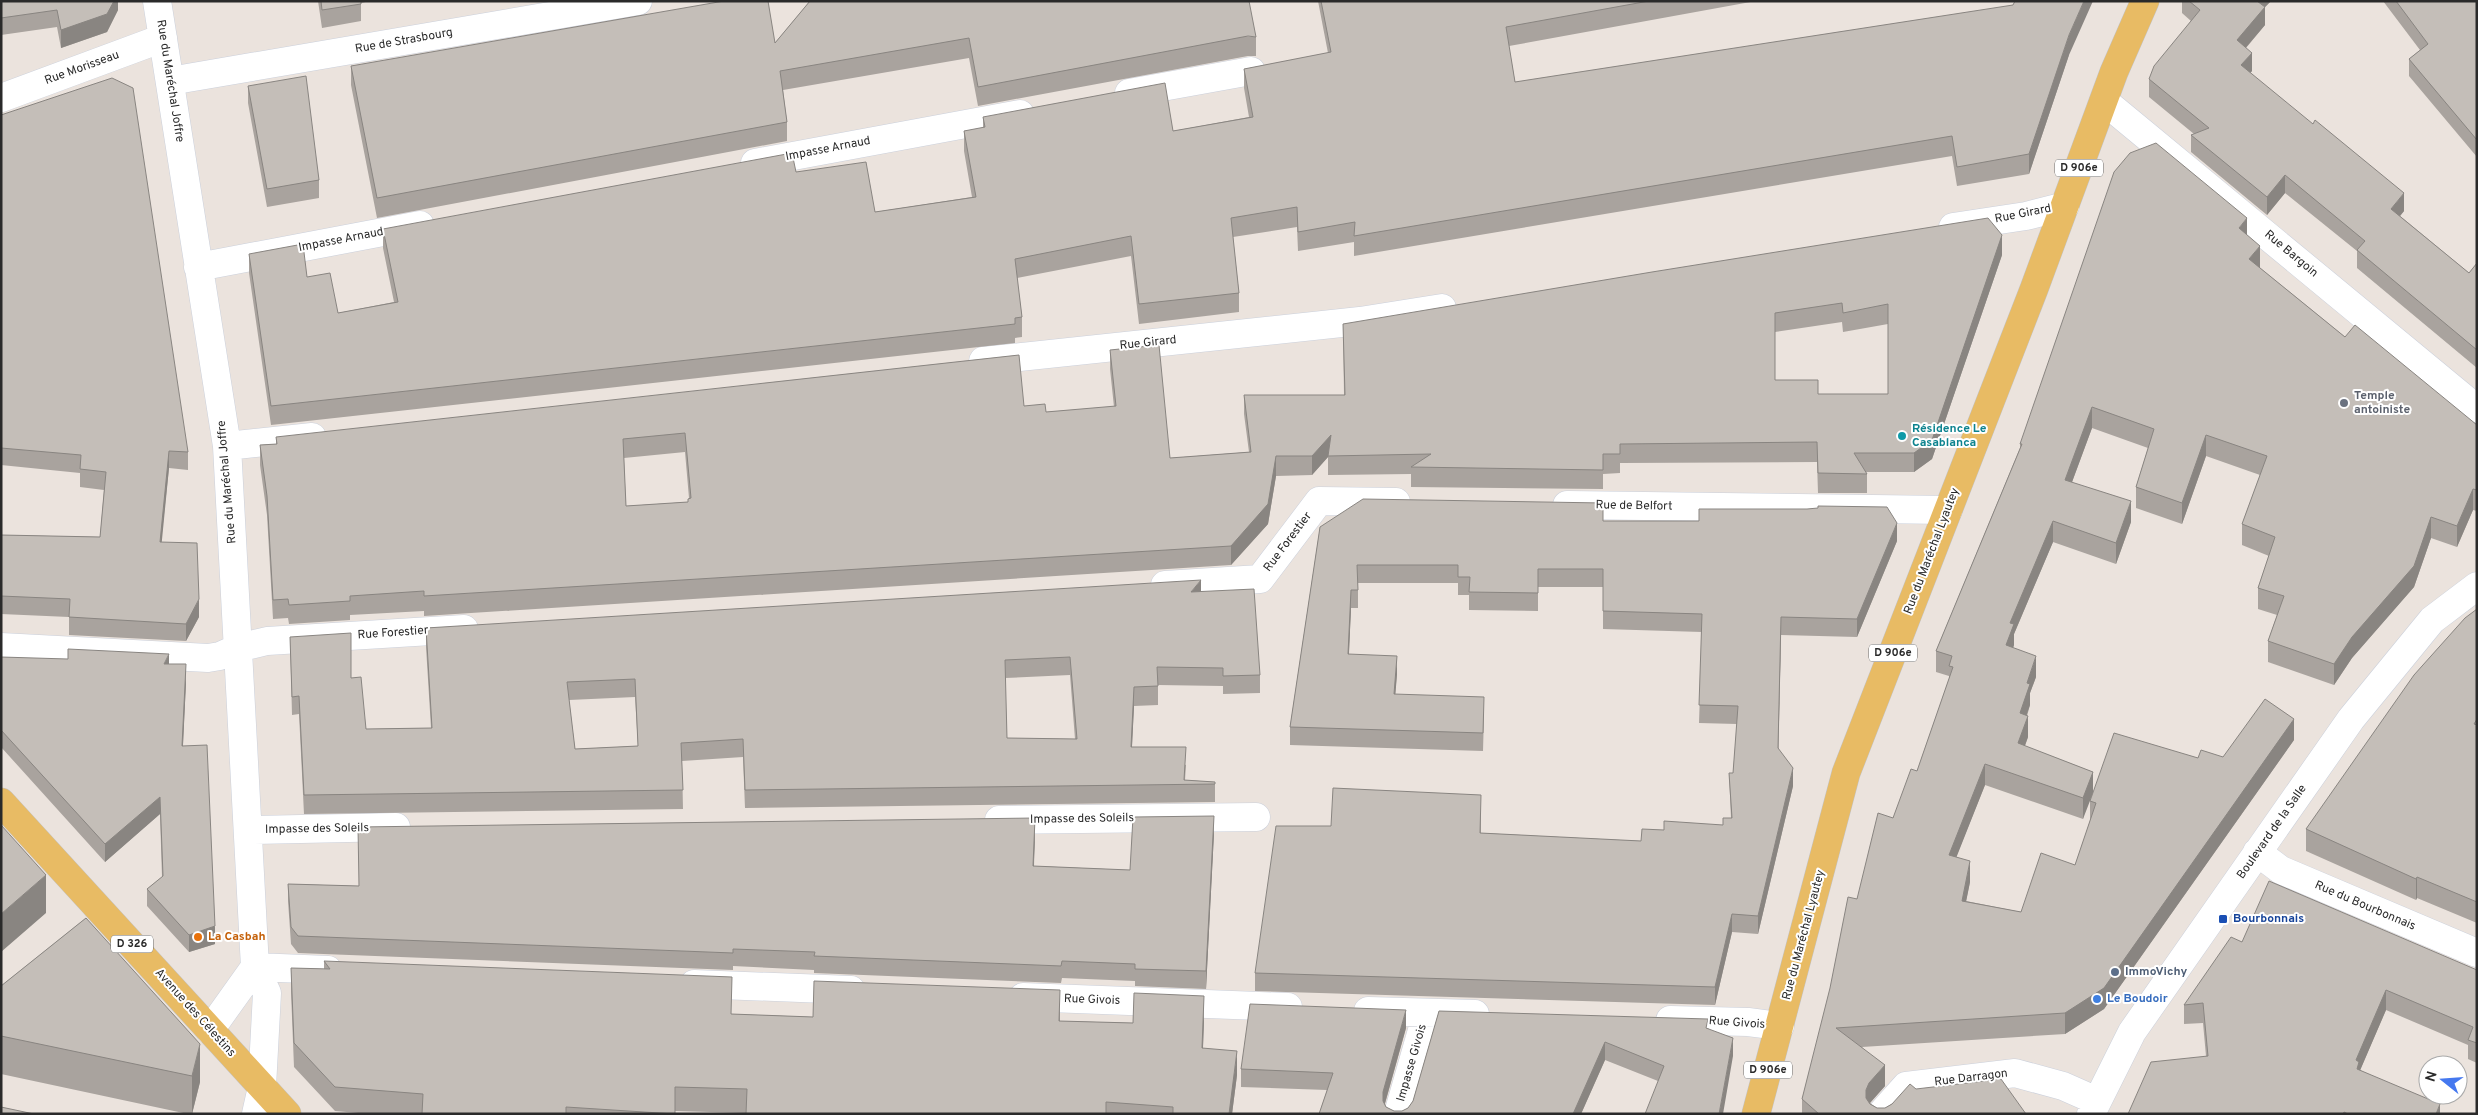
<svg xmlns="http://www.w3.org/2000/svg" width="2478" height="1115" font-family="Overpass,sans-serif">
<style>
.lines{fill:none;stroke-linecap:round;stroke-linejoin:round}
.minor-casing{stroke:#cbd0db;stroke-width:29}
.major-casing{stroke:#c3c3c3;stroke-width:29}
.minor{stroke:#fff;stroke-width:28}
.major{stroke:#e8bb64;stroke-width:28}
.wall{fill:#a9a39e;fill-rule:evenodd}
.shaded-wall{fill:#898581}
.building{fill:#c4beb8;stroke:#898581;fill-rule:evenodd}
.worship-dot{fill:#6b7280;stroke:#fff;stroke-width:2}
.culture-dot{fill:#0f9aa8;stroke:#fff;stroke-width:2}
.transit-dot{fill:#1a4fb4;stroke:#fff;stroke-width:2}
.food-dot{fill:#e8710a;stroke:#fff;stroke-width:2}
.service-dot{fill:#5c6f8a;stroke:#fff;stroke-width:2}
.shop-dot{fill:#3f7fe0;stroke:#fff;stroke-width:2}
.labels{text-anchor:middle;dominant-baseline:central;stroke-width:4;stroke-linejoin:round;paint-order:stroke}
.shield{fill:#fff;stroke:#6a6a6a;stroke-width:1}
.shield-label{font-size:11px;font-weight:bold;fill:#2a2a2a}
.street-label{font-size:12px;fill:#2a2a2a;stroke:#fff}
.worship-label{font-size:12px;font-weight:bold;fill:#5b616d;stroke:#fff;text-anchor:start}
.culture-label{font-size:12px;font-weight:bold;fill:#0d838f;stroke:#fff;text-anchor:start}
.transit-label{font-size:12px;font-weight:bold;fill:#164399;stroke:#fff;text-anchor:start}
.food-label{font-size:12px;font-weight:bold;fill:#c56008;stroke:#fff;text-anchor:start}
.service-label{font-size:12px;font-weight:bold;fill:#4e5e75;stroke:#fff;text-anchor:start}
.shop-label{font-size:12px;font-weight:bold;fill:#366cbe;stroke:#fff;text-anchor:start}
</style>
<rect width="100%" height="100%" fill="#ebe3dd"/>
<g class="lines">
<defs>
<path id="minor" d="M157 1 227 446 255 967 267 993 262 1087 256 1114
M170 81 638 1
M1129 93 1251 71
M1 98 163 38
M2104 101 2477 409
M755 163 1020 114
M1953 227 2026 216 2065 206
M198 267 420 225
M983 361 1360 321 1442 308
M227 446 312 437
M1567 505 1948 510
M1165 585 1260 579 1319 501 1396 502
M1 647 208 658 220 656 238 648 267 641 464 629
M999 820 1256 817
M248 830 396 827
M2257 852 2281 870 2477 953
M255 967 328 970
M694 984 851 990
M1023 997 1288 1007
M1368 1011 1475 1014
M1670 1020 1748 1022 1780 1026
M210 1030 255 967
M1398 1114 1427 1013
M1881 1114 1906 1086 2015 1073 2063 1086 2097 1101
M2091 1114 2132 1032 2351 719 2432 620 2477 586"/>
<path id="major" d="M1 802 287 1114
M1756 1114 1846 773 2034 289 2114 72 2145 1"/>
</defs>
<!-- minor casing -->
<use href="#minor" class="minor-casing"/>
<!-- major casing -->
<use href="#major" class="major-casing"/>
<!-- minor -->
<use href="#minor" class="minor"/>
<!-- major -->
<use href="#major" class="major"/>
</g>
<!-- wall -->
<path class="wall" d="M1 1H118V10L107 32 61 48 57 27 1 35Z
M318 1H370L361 3V21L322 28Z
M810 1 1256 37V56H1248L978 106 969 58 783 90 787 122V141L377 218 351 85V66L775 43Z
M1318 1H1756L1509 46 1515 82 2069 55 2029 174 1957 186 1952 156 1354 256V242L1298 251 1297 227 1233 237 1239 293V312L1139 324 1131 256 1017 278 1022 317V337L1015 338V343L271 425 249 273V254L307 277 338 313 394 302 383 248V229L796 172 875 212 972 197 964 151V131L983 128V117L1173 131 1249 117 1244 88V69L1328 53Z
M2182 1H2271L2265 7V25L2246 48 2252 71 2250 73 2404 211 2400 216 2469 273 2477 263V368L2357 268V251L2285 193 2267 215 2191 152V135L2194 134 2149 97V79L2191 21 2182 13Z
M2383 1H2477V157L2409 76V59L2420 50Z
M248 86 319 180V198L267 207 248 103Z
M1 115 188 452V470L169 468 161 542 199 617 186 641 69 635V617L1 614V535L100 537 104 490 80 487V473L1 465Z
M2247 235 2260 268 2345 337 2477 425V511L2473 510 2457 547 2431 538 2414 587 2352 658 2334 685 2268 662V641L2277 615 2258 609V588L2269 556 2242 545V524L2260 475 2206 456 2182 524 2136 508V487L2148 448 2092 428 2072 482 2131 522 2116 564 2053 542 2014 634V645L2013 648 2036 677 2030 693V705L2027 716 2028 737 2025 746 2093 772 2083 819 1985 785 1956 857 1970 882 1966 901 2021 912 2075 865 2090 821V801L2198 758 2223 757 2294 740 2104 1009 2065 1034 1862 1047 1885 1086 1870 1103 1877 1108H1885L1916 1089 2026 1114H1802V1099L1857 899 1893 818 1917 771 1949 679V676L1936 672V651L2020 448V444Z
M2002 255 1932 459 1914 472H1866L1867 474V493H1818L1817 462 1620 463V473L1603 474V489L1411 487V474L1328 475V457L1312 475 1276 476 1268 524 1231 565 424 616V611L350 615V620L289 624 288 618 273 619 267 515 260 465V445L276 444V437L1024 406 1046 412 1114 407 1110 369V350L1170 458 1249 452 1244 414V395H1344L1343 324ZM1842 322 1843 332 1888 324V394H1818L1775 380V332ZM685 452 689 498 688 502 626 506 624 458Z
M1603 521 1897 541 1857 637 1781 635 1778 749 1793 786 1758 934 1732 932 1715 1005 1255 991V973L1331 826 1481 813V833L1641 841 1664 830 1723 825 1731 818 1729 773H1733L1737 724 1699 723 1702 632 1603 629V587H1538V611L1469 610V595H1458V583H1358V608H1351L1349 654 1397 674 1395 694 1484 715 1483 751 1290 745V727L1320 527Z
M1201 591 1260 675V693L1223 694V686L1158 685V705L1134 706 1132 747 1186 765 1185 780 1215 782V802L745 808 743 757 682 761 683 809 304 814 299 714 292 715 290 637 351 678 366 729 431 728 426 647V628ZM1070 675 1075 739 1007 738 1005 678ZM635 697 638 746 575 749 569 700Z
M2477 609V923L2417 898 2416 900 2306 851V829Z
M1 657 169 664 186 682 183 746 215 944 189 952 147 906V889L162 877 160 814 105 862 1 747Z
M1214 833 1206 989 1135 986V981L1062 978 1061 983 814 973V970L733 966V970L298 953 291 944 288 901V884L359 886 1035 835 1034 866 1130 870Z
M86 918 200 1082 192 1114H188L1 1074V986Z
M2242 942 2477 970V1063L2468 1059V1045L2386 1010 2360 1070 2440 1114H2128L2206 1056 2203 1023 2184 1024V1005Z
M324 961 732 1014 813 1017 1060 1021 1133 1023 1204 1020 1203 1048 1237 1075 1232 1114H746V1113L675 1111V1114H370L335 1111 294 1067 291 992V968L324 969Z
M1439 1011 1708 1028 1733 1056 1658 1081 1605 1060 1581 1114H1319L1327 1090 1241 1087V1069L1406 1028 1385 1104 1386 1107 1394 1111H1402L1408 1108 1413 1101Z"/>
<!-- shaded-wall -->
<path class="shaded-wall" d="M114 1H118V10L107 32 61 48V30Z
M2084 1H2093L2069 55 2029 174V154L2069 35Z
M2255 1H2271L2265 7V25L2237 58V40Z
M2252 53V71L2241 83V65Z
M2285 175V193L2267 215V197Z
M2404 193V211L2391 227V209Z
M2247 218V239L2239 228Z
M2002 235V255L1932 459 1914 472V453Z
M2260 246V267L2249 280V259Z
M2092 407V428L2065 501V480Z
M1331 435 1328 457 1312 475V456Z
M2206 435V456L2182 524V503Z
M169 451V468L160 560V542Z
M1276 456V476L1268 524 1231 565V546Z
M2473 489V510L2457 547V526Z
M2131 501V522L2116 564V543Z
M2431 517V538L2414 587 2352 658 2334 685V664Z
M2053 521V542L2014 634V645L2006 666V645L2010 623Z
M1897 523V541L1857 637V619Z
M1201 580V598L1191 592Z
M1351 590V608L1348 672V654Z
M199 599V617L186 641V624Z
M1781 617V635L1778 766V748Z
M169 654V672L164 664Z
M1397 656V674L1394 712V694Z
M2036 656V677L2030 693V705L2020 734V713L2027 683Z
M186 664V682L182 764V746Z
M1134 687V706L1131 765V747Z
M2028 716V737L2018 764V743Z
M2294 719V740L2104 1009 2065 1034V1013Z
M1985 764V785L1949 876V855Z
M1793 768V786L1758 934V916Z
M2093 772V793L2083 819V798Z
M160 797V814L105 862V844Z
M1214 816V833L1206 989V971Z
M1035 818V835L1033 883V866Z
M1970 861V882L1962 922V901Z
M46 875V913L1 952V914Z
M2417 877V898L2416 900V879Z
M1732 914V932L1715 1005V987Z
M215 926V944L189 952V935Z
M1060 990V1014L1059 1045V1021Z
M2386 990V1010L2359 1073V1081L2356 1060Z
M1204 996V1020L1202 1072V1048Z
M1406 1010V1028L1383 1110V1092Z
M1733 1038V1056L1723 1114H1719Z
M1605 1042V1060L1581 1114H1573Z
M200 1044V1082L192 1114V1076Z
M1237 1051V1075L1232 1114H1229Z
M1885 1065V1086L1869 1104 1866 1111V1090L1869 1083Z
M2440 1104V1114H2436Z"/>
<!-- building -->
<path class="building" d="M1 1H114L107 14 61 30 57 10 1 18Z
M321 1H361V4L322 10Z
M724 1H768L775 43 810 1H1249L1256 37 1248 36 978 87 969 38 780 71 787 122 377 198 351 66Z
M1321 1H1649L1506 27 1515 82 2013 5 2015 1H2084L2069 35 2029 154 1957 167 1952 136 1354 236 1355 222 1298 232 1297 207 1231 218 1239 293 1139 304 1131 236 1015 259 1022 317 1015 318V324L271 406 249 254 303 244 307 277 330 273 338 313 398 302 383 229 792 153 796 172 866 162 875 212 976 197 964 131 985 127 983 117 1165 83 1173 131 1253 117 1244 69 1331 52Z
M2189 1H2257L2265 7 2237 40 2252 53 2241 65 2313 124 2315 120 2404 193 2391 209 2469 273 2477 263V350L2357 250 2365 241 2285 175 2267 197 2191 135 2209 128 2149 79 2154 66 2200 10Z
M2396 1H2477V140L2409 59 2428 44Z
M306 76 319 180 267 189 248 86Z
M112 78 133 88 188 452 169 451 160 542 197 543 199 599 186 624 69 617 70 599 1 596V535L100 537 106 472 80 469 81 455 1 448V115Z
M2156 143 2247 218 2239 228 2260 246 2249 259 2345 337 2355 325 2477 425V490L2473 489 2457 526 2431 517 2414 566 2352 637 2334 664 2268 641 2284 596 2258 588 2275 537 2242 524 2267 456 2206 435 2182 503 2136 487 2154 429 2092 407 2065 480 2131 501 2116 543 2053 521 2010 623 2014 624 2006 645 2036 656 2027 683 2030 684 2020 713 2028 716 2018 743 2093 772 2083 798 1985 764 1949 855 1970 861 1962 901 2021 912 2041 853 2075 865 2096 803 2090 801 2114 733 2198 758 2201 750 2223 757 2265 699 2294 719 2104 988 2065 1013 1836 1028 1885 1065 1869 1083 1866 1090V1098L1870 1104 1877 1108H1885L1892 1104 1910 1084 1916 1089 2001 1079 2026 1114H1819L1802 1099 1830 988 1848 897 1857 899 1878 813 1893 818 1911 769 1917 771 1953 667 1949 666 1952 656 1936 651 2022 444H2020L2114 172 2130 153Z
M1988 218 2002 235 1932 440 1914 453H1854L1867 474 1818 473 1817 442 1620 444V454H1603V470L1411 467 1431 454 1328 456 1331 435 1312 456H1276L1268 504 1231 546 424 596V591L350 596V601L289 605 288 599 273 600 267 496 260 445 277 444 276 437 1019 355 1024 406 1045 404 1046 412 1116 406 1110 350 1159 345 1170 458 1251 452 1244 395H1345L1343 324 1652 272ZM1842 303 1843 313 1888 304V394H1818V380H1775V313ZM685 433 691 498 688 499V502L626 506 623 439Z
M1363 499 1603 503V521H1699V509H1807L1818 508V506L1887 507 1897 523 1857 619 1781 617 1778 748 1793 768 1758 916 1732 914 1715 987 1255 973 1276 826H1331L1333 788 1481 795 1480 833 1641 841 1642 829 1664 830V821L1723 825V818H1732L1729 773H1733L1738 706 1699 705 1702 614 1603 611V569H1538V593L1469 592 1470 577H1458V565H1357L1358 590H1351L1348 654 1397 656 1394 694 1484 697 1483 733 1290 727 1320 527Z
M1201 580 1191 592 1254 589 1260 675 1223 676V668L1157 667 1158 686 1134 687 1131 747H1186L1184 780 1215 782V784L745 790 743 739 681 743 683 790 304 795 299 696 292 697 290 637 351 633V678L361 677 366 729 432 728 426 628ZM1070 657 1077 739 1007 738 1005 660ZM635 679 638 746 575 749 567 682Z
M2477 609V719L2474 724 2477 725V902L2417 877 2416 879 2306 829 2414 675 2465 618Z
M68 649 169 654 164 664H186L182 746 207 745 215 926 189 935 147 889 163 876 160 797 105 844 1 730V657L68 659Z
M1214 816 1206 971 1135 969V964L1062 961 1061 966 814 956 815 952 733 949V953L298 936 291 927 288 884 359 886 358 827 1035 818 1033 866 1130 870 1133 817Z
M1 825 46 875 1 914Z
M2269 881 2477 970V1043L2468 1040 2473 1027 2386 990 2356 1060 2359 1062 2357 1069 2440 1104 2436 1114H2348L2344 1112 2343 1114H2128L2151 1062 2208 1056 2203 1003 2184 1005 2231 937 2242 942Z
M86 918 200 1044 192 1076 1 1036V986Z
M324 961 732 977 731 1014 813 1017 814 981 1060 990 1059 1021 1133 1023 1134 993 1204 996 1202 1048 1237 1051 1229 1114H1173V1107L1106 1102V1114H746L747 1089 675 1087V1114L566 1107V1114H422L423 1094 335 1087 294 1043 291 968 330 969Z
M1250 1004 1406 1010 1383 1092V1101L1386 1107 1394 1111H1402L1408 1108 1413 1101 1439 1011 1708 1019 1706 1028 1733 1038 1719 1114H1645L1664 1066 1605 1042 1573 1114H1319L1333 1073 1241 1069Z
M1 1107 34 1114H1Z"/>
<!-- markers -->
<circle class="worship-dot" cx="2344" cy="403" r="5"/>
<circle class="culture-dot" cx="1902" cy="436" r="5"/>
<rect class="transit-dot" x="2218" y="914" width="10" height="10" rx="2.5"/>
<circle class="food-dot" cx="198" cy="937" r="5"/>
<circle class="service-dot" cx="2115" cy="972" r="5"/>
<circle class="shop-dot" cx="2097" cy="999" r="5"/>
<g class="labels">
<!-- shield labels -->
<g class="shield">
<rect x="2055" y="159.5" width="48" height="17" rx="4"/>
<rect x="1869" y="644.5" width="48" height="17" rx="4"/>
<rect x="111" y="935.5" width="42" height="17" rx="4"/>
<rect x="1744" y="1061.5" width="48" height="17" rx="4"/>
</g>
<g class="shield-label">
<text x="2079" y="168">D 906e</text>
<text x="1893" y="653">D 906e</text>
<text x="132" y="944">D 326</text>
<text x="1768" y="1070">D 906e</text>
</g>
<!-- street labels -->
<g class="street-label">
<text transform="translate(404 41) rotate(-10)">Rue de Strasbourg</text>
<text transform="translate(82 68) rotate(-20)">Rue Morisseau</text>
<text transform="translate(170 81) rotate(81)">Rue du Maréchal Joffre</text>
<text transform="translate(828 149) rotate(-11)">Impasse Arnaud</text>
<text transform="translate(2023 214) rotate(-11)">Rue Girard</text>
<text transform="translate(341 240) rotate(-11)">Impasse Arnaud</text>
<text transform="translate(2291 254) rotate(40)">Rue Bargoin</text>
<text transform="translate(1148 343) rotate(-6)">Rue Girard</text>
<text transform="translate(227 482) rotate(-95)">Rue du Maréchal Joffre</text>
<text transform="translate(1634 506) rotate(1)">Rue de Belfort</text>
<text transform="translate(1288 542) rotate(-53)">Rue Forestier</text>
<text transform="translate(1932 551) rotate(-69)">Rue du Maréchal Lyautey</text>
<text transform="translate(393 633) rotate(-4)">Rue Forestier</text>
<text transform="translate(1082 819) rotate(-1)">Impasse des Soleils</text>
<text transform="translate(317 829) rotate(-1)">Impasse des Soleils</text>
<text transform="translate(2272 832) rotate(-55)">Boulevard de la Salle</text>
<text transform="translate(2365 906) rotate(23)">Rue du Bourbonnais</text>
<text transform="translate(1804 935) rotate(-75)">Rue du Maréchal Lyautey</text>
<text transform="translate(1092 1000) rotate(2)">Rue Givois</text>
<text transform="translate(195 1013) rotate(48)">Avenue des Célestins</text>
<text transform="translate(1737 1023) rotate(4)">Rue Givois</text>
<text transform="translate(1412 1063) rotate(-74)">Impasse Givois</text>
<text transform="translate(1971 1078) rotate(-7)">Rue Darragon</text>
</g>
<!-- worship labels -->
<g class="worship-label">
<text x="2354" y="396">Temple<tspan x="2354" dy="14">antoiniste</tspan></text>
</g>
<!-- culture labels -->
<g class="culture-label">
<text x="1912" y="429">Résidence Le<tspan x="1912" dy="14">Casablanca</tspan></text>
</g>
<!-- transit labels -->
<g class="transit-label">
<text x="2233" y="919">Bourbonnais</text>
</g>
<!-- food labels -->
<g class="food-label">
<text x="208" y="937">La Casbah</text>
</g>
<!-- service labels -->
<g class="service-label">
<text x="2125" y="972">ImmoVichy</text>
</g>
<!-- shop labels -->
<g class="shop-label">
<text x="2107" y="999">Le Boudoir</text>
</g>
</g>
<!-- border -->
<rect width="2478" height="1115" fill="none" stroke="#2a2a2a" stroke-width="5"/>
<!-- north arrow -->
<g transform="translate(2443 1080) rotate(287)"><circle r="24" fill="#ffffff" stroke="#aaaaaa"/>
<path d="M0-4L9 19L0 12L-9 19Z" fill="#4578ef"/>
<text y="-8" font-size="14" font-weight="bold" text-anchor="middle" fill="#2a2a2a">N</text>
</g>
</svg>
